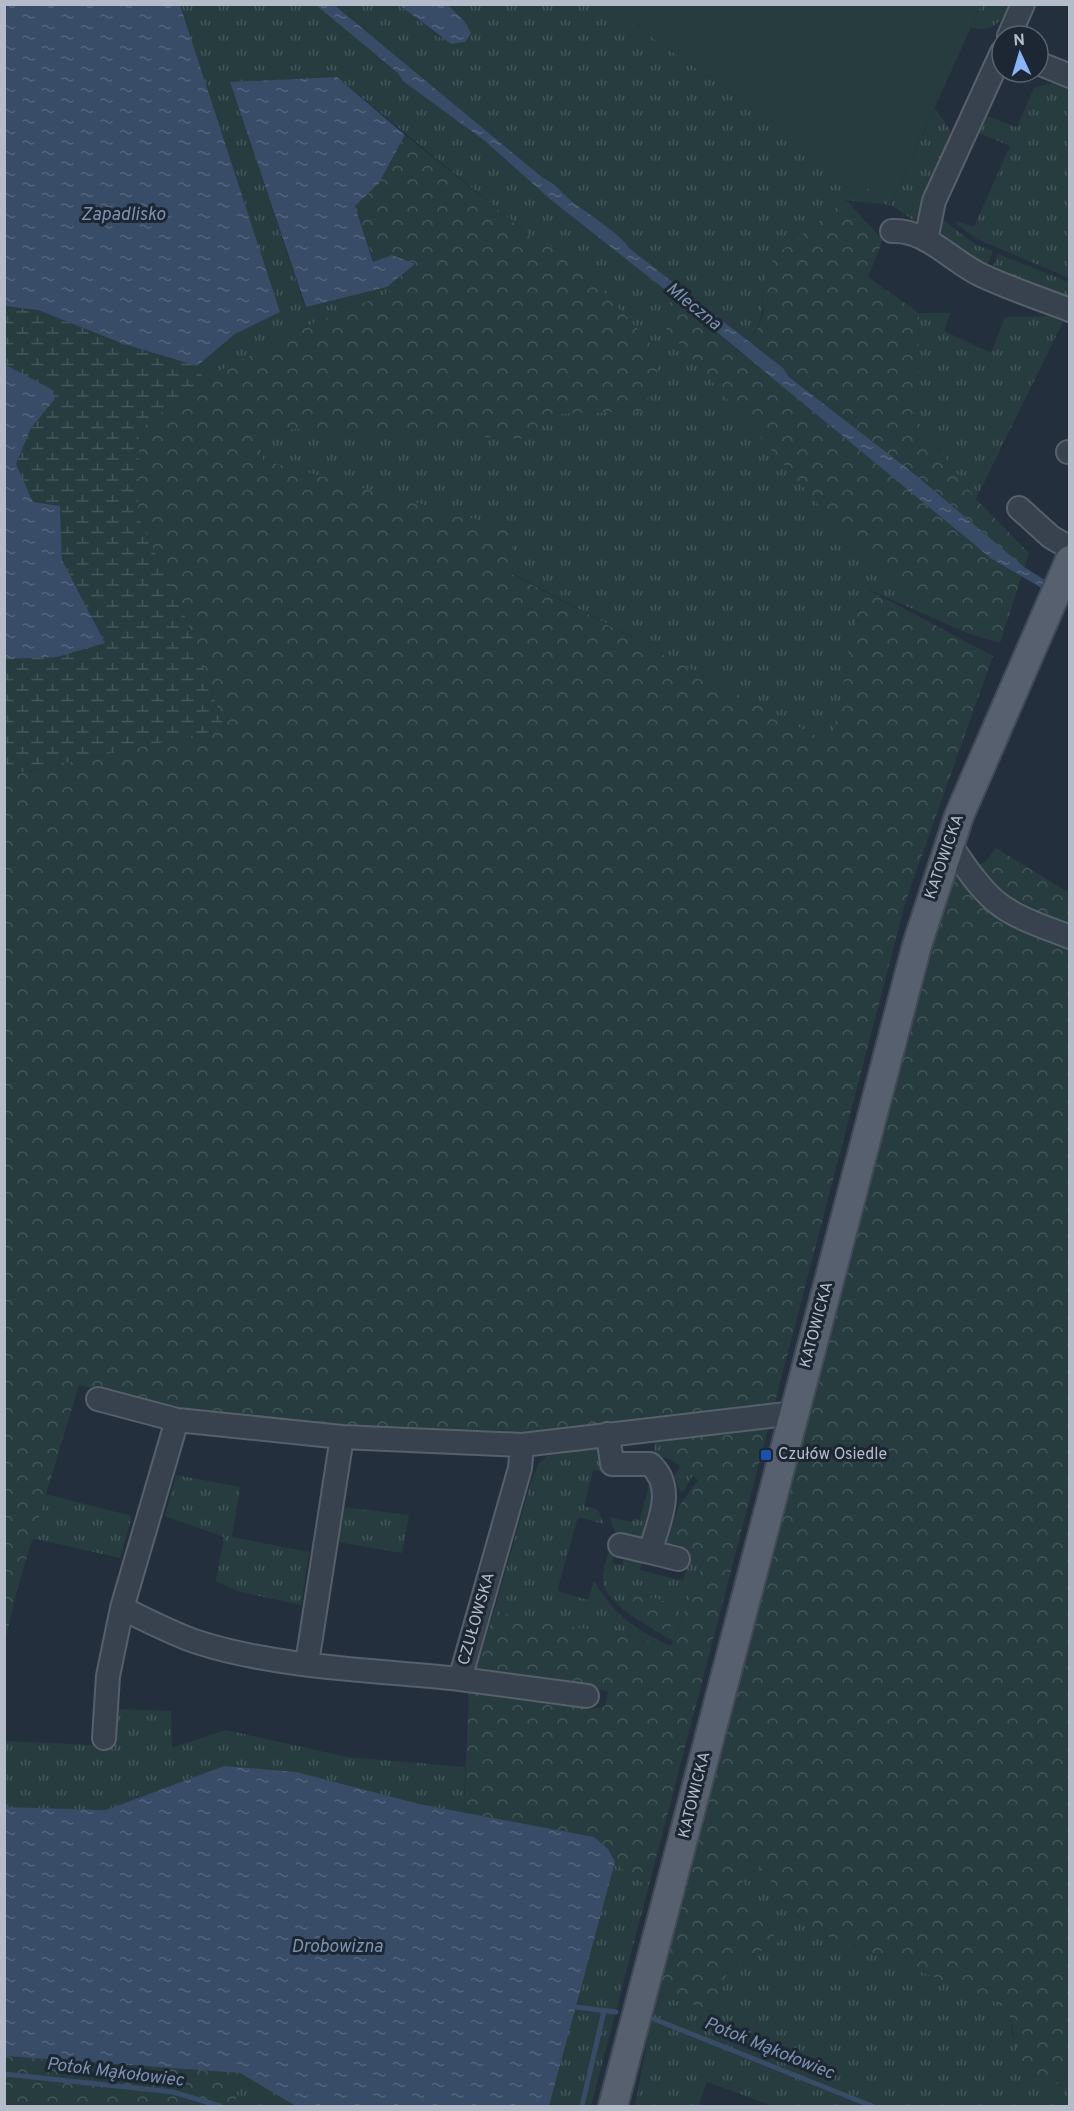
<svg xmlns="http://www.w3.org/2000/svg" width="1074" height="2111" font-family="Overpass,sans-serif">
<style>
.grass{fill:url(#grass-tufts)}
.forest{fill:url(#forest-crowns)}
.wetland{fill:url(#wetland-marsh)}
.garden{fill:#263c3f}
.water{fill:url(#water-ripples)}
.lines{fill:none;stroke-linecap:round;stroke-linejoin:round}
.stream{stroke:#394c67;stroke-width:5}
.minor-casing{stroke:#565f6c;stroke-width:26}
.major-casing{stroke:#414a57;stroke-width:32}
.minor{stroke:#38414e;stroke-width:22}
.major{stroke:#56606e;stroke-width:28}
.transit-dot{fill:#1a4fb4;stroke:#1d2633;stroke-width:2}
.labels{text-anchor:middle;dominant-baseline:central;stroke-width:6;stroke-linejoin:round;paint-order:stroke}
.street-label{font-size:16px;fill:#b4bcc9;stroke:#1d2633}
.poi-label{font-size:16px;fill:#b4bcc9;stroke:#1d2633;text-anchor:start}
.water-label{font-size:18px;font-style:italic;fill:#7c92b1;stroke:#1d2633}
</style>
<defs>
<pattern id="grass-tufts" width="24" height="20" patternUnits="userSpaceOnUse" patternTransform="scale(1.5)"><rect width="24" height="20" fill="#263c3f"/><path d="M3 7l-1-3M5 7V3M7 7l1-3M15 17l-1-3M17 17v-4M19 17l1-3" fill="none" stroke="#435659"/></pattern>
<pattern id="forest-crowns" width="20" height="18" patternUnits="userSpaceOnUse" patternTransform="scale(1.5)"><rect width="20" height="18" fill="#263c3f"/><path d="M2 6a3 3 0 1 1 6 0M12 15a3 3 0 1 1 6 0" fill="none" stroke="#435659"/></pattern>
<pattern id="wetland-marsh" width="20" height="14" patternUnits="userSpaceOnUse" patternTransform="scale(1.5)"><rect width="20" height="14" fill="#263c3f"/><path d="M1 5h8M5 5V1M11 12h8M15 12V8" fill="none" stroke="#435659"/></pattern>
<pattern id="water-ripples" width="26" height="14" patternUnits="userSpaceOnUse" patternTransform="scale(1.5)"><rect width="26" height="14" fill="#394c67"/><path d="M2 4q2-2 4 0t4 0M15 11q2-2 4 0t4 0" fill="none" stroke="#53647b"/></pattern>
</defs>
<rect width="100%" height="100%" fill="#242f3e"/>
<!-- grass -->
<path class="grass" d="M180 5H399L441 38 465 22 448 5H606L891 205 935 108 950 130 951 143 920 217 913 220 891 205 846 200 762 289C764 311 762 324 748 341L680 287 673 296 855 547 967 633 863 587 832 745 512 573 513 530 263 460 258 438 274 428 530 439 547 414 644 411 573 258 532 237 337 77 230 82 305 307 387 287 391 292 316 322 204 379 197 366 235 334 280 312Z
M981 5H1010C1002 22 992 33 971 27Z
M1056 82 1069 87V278L977 239 956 224 957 221 974 227 1010 146 979 133 987 116 1017 127 1034 88Z
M938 216 976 245 993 251 986 268 942 237Z
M998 254 1069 282 1068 299 992 269Z
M919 313H950L944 331 991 353 1005 317 1052 316 1063 322 976 499 917 420Z
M671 1438V1459L659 1457 655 1452 654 1440Z
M601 1447 607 1473 593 1470 584 1506 598 1510 604 1524 578 1517 557 1591 588 1600 594 1581C616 1617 633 1628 671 1646L494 1611 531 1482 539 1463 546 1456Z
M681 1466 693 1475 684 1491H680L674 1476Z
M176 1475 240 1487 232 1537 309 1552 301 1605 237 1591 216 1581 224 1537 165 1516Z
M651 1477 656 1481 649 1535 639 1541 617 1537 609 1517 632 1522 633 1518 640 1520Z
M45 1494 132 1516 120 1558 32 1538Z
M343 1507 409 1515 402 1553 338 1542Z
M617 1546 612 1563 622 1565 625 1553 643 1557 640 1570 683 1581 690 1555 705 1558 673 1640 667 1638 678 1605 635 1593 629 1614C598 1588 599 1584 610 1547Z
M116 1709 171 1711 172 1748 226 1730 347 1757 465 1767 464 1813 224 1766 106 1810 5 1807V1741L114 1746Z
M753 1859 809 1929 973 1992 1009 2008 1012 2035 1057 2084 1069 2070V2106H773L707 2082 698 2106H635L656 1995 714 2010 729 1968 778 1942 734 1868Z
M615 1862 634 1878 649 1885 591 2106H549Z
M240 2073 296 2106H238L236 2099Z"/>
<!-- forest -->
<path class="forest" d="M405 135 532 237 573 258 662 356 644 411 547 414 530 439 274 428 258 439 263 460 514 530 512 574 831 744 863 587 993 656 906 900 649 1885C637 1880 625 1873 616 1863 608 1854 605 1846 594 1837L464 1813 469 1691 560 1700 588 1710 605 1706 608 1691 476 1669 494 1611 671 1646 705 1558 678 1553 665 1545 679 1506 698 1480 671 1459 670 1421 526 1435 341 1431 181 1412 79 1385 17 1590 5 1641V776L225 729 186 619 138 516 139 430 204 379 316 322 391 292 387 287 415 264 374 263 355 206 379 183Z
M846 200 883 240 868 277 919 313 917 420 976 499 1029 553 1000 643 967 633 855 547 660 321 673 296 747 358 748 341 757 330 764 313 762 289 774 257Z
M996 848 1069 893V2070L1057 2084 1021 2070 1008 2008 973 1992 809 1929 753 1859 735 1868 778 1942 729 1968 714 2010 656 1995 951 878 985 862Z
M635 1593 678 1605 667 1638 629 1614Z
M4 2056 240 2073 236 2099 238 2106H5Z"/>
<!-- wetland -->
<path class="wetland" d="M5 306 38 310 121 343 197 366 204 379 139 430 138 516 186 619 225 729 4 776V659L105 643 62 560 60 506 33 502 16 464 31 428 55 399 5 364Z"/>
<!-- garden -->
<path class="garden" d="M606 5H981L891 205Z"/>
<!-- water -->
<path class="water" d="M5 4 180 5 280 312 235 334 197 366 121 343 38 310 5 306Z
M316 5H334L543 178C557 184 563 195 575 204 589 214 621 235 629 248L783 368 789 377 918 477 1024 567 1069 595V604L992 559 673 296 550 199 485 141 403 81 398 73Z
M399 5H448L465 22 471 33 465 42 451 44Z
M337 77 405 135 379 183 355 206 373 262 392 255 415 264 387 287 306 307 230 82Z
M4 364 51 389 55 399 31 428 16 464 33 502 60 506 62 560 105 643 57 657 5 659Z
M224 1766 296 1772 419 1804 594 1837 608 1849 615 1862 549 2106H296L240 2073 5 2056V1807L106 1810Z"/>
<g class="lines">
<!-- stream -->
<path class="stream" d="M576 2007 616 2012
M654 2019 872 2106
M4 2074 173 2092 220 2106
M582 2106 604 2011"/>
<defs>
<path id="minor" d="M1009 36 1023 4
M1038 63 1070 76
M892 231C927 229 953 263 983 276 1011 289 1041 299 1070 310
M926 240 934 201 1002 52
M1068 452H1070
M1019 508 1051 537 1070 548
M949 843C963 863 976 884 995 901 1015 918 1045 927 1070 937
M98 1399 177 1420 342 1437 522 1445 795 1413
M608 1434 612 1464H650C677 1488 658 1523 650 1552L678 1559
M620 1545 650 1552
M122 1608C146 1620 171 1633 197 1642 277 1668 377 1670 460 1679L520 1468 522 1445
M307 1663 342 1437
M460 1679 587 1696
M104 1738 108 1676 122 1608 177 1420"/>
<path id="major" d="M613 2106 917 945 959 816 1070 560"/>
</defs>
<!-- minor casing -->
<use href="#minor" class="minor-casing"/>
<!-- major casing -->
<use href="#major" class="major-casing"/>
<!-- minor -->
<use href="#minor" class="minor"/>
<!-- major -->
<use href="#major" class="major"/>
</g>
<!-- markers -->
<rect class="transit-dot" x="760" y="1449" width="12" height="12" rx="3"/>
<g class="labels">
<!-- street labels -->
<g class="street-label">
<text transform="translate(945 857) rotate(-71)">KATOWICKA</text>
<text transform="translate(817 1325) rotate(-75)">KATOWICKA</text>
<text transform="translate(477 1619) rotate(-74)">CZUŁOWSKA</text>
<text transform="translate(695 1795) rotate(-76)">KATOWICKA</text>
</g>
<!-- poi labels -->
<g class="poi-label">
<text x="778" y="1455">Czułów Osiedle</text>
</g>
<!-- water labels -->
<g class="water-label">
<text x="123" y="215">Zapadlisko</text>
<text transform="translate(693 307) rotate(39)">Mleczna</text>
<text x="337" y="1947">Drobowizna</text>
<text transform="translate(769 2049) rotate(22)">Potok Mąkołowiec</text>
<text transform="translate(115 2073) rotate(7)">Potok Mąkołowiec</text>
</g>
</g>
<!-- border -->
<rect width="1074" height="2111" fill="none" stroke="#b4bcc9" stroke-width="12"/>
<!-- north arrow -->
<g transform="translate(1020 54) rotate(356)"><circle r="28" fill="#1d2633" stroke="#59626f" stroke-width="1.5"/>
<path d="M0-4.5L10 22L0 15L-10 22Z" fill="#8ab4f8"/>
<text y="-9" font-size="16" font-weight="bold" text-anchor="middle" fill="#b4bcc9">N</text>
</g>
</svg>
